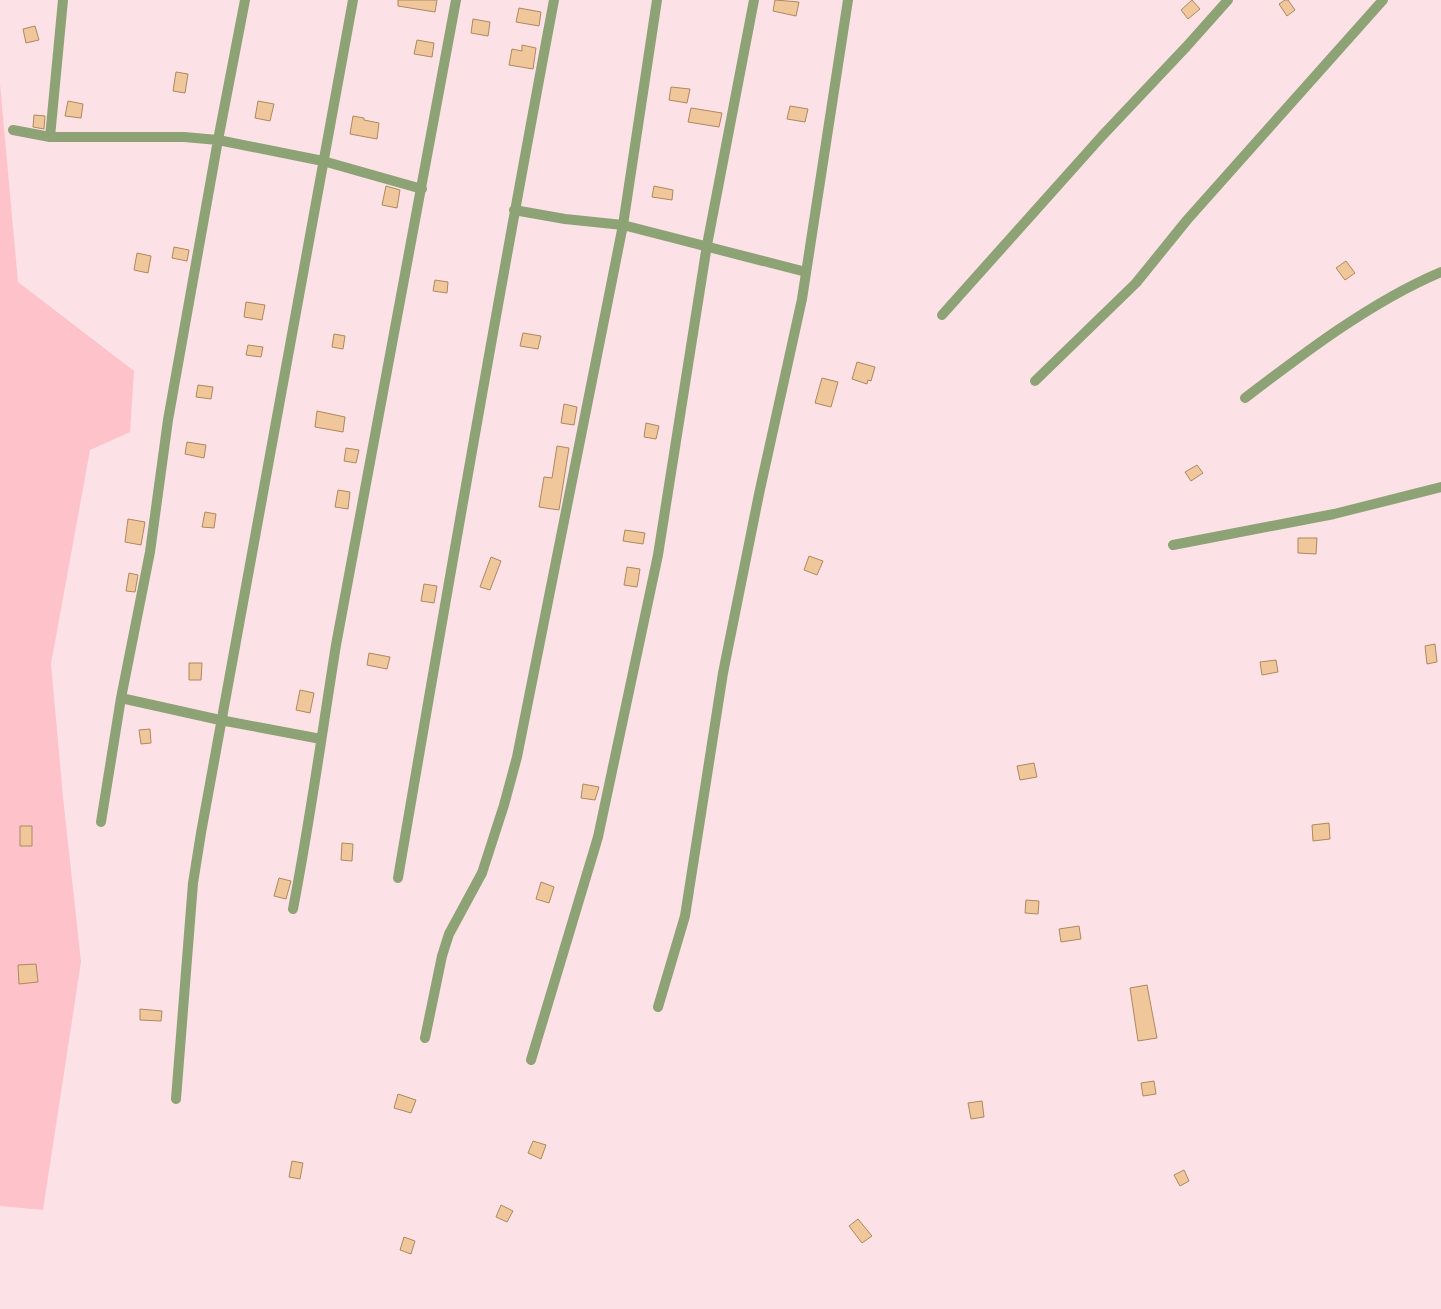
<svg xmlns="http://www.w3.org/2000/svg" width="1441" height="1309" font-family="'PT Sans Narrow',sans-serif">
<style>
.green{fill:#fec2cb}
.building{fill:#f0c69b;stroke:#af885e}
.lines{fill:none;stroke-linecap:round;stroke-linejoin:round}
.minor{stroke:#8ea375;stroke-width:10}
</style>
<rect width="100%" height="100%" fill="#fce2e6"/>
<!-- green -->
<path class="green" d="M0 84 18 282 134 371 130 432 90 450 51 664 63 797 81 962 43 1210 0 1206Z"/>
<!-- building -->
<path class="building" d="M398 0H437L435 12 398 6Z
M775 0 799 2 796 16 773 11Z
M1192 0 1200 9 1188 19 1181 10Z
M1285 0H1288L1295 10 1287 16 1279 4Z
M519 8 541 12 539 26 516 22Z
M473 19 490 22 488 36 471 33Z
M35 26 39 40 26 43 23 29Z
M417 40 434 43 432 57 414 54Z
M522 45 536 48 533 69 509 65 512 49 522 51Z
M176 72 188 74 185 93 173 91Z
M671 87 690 89 687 103 669 100Z
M68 101 83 104 81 118 65 116Z
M258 101 274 104 270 121 255 118Z
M790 106 808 109 805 122 787 119Z
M691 108 722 113 719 127 688 122Z
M34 115 45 116 44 129 33 127Z
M353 116 364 118V120L379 123 377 139 350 134Z
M386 186 400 190 397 208 382 205Z
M654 186 673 190 672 200 652 197Z
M174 247 189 250 187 261 172 258Z
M137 253 151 256 148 273 134 270Z
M1346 261 1355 273 1345 280 1336 268Z
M435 280 448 282 447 293 433 291Z
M246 302 265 305 262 320 244 317Z
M523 333 541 336 538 349 520 346Z
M334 334 345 336 343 349 332 347Z
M248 345 263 347 261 357 246 355Z
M857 362 875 367 871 381 868 380 867 384 852 379Z
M822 378 838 382 831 407 815 403Z
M198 385 213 387 211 399 196 397Z
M564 404 577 407 574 425 561 423Z
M317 411 345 417 343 432 315 427Z
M646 423 659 426 656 439 644 437Z
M187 442 206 445 204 458 185 454Z
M557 446 569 448 559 510 539 507 544 477 552 478Z
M346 448 359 450 356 463 344 461Z
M1197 465 1203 473 1191 481 1185 472Z
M338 490 350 492 348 509 335 507Z
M205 512 216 514 214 528 202 527Z
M128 519 145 522 141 545 125 542Z
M625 530 645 533 643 544 623 541Z
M1298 538H1317L1316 554 1298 553Z
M809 556 823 561 817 575 804 570Z
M491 557 501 561 490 590 480 587Z
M627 567 640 569 637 587 624 585Z
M129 573 138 575 135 592 126 591Z
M424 584 437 586 434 603 421 601Z
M1435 644 1437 662 1427 664 1425 646Z
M369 653 390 657 387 669 367 665Z
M1276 660 1278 672 1262 675 1260 662Z
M189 663H202L201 680H189Z
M300 690 314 693 310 713 296 710Z
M150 729 151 743 141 744 139 730Z
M1034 763 1037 777 1020 780 1017 766Z
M583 784 599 787 595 800 581 798Z
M1329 823 1330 839 1313 841 1312 825Z
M20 826H32V846H20Z
M342 843 353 844 352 861 341 860Z
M279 878 291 881 286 899 274 896Z
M541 882 554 887 549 903 536 899Z
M1026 900 1039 901 1038 914 1025 913Z
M1079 926 1081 939 1061 942 1059 929Z
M36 964 38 982 19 984 18 965Z
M1147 985 1157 1038 1138 1041 1130 988Z
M140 1009 162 1011 161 1021 140 1020Z
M1154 1081 1156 1094 1143 1096 1141 1083Z
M398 1094 416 1100 411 1113 394 1108Z
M982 1101 984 1117 971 1119 968 1103Z
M533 1141 546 1145 541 1159 528 1153Z
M292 1161 303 1163 300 1179 289 1177Z
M1184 1170 1189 1181 1180 1186 1174 1175Z
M501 1205 513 1211 507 1222 496 1217Z
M858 1219 872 1236 862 1243 849 1226Z
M404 1237 415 1241 411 1254 400 1250Z"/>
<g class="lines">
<!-- minor -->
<path class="minor" d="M13 130 50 137H184L218 140 323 161 422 189
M50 137 63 0
M514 210 565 219 623 225 806 272
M942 315 1102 136 1187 46 1228 0
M1035 381 1136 283 1187 220 1383 0
M1245 398C1304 353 1372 301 1441 272
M1173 545 1334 514 1441 487
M121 698 220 720 321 739
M101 822 121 698 150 552 168 420 218 140 245 0
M398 878C448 585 499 292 554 0
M293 909C310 821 322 733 336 645L456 0
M658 1007 685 916 723 673 759 494 802 299 848 0
M425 1038 442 956 449 934 482 873 504 805 517 757 623 225 657 0
M531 1060 598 837 658 555 707 245 754 0
M176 1099 193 883 201 833 353 0"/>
</g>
</svg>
